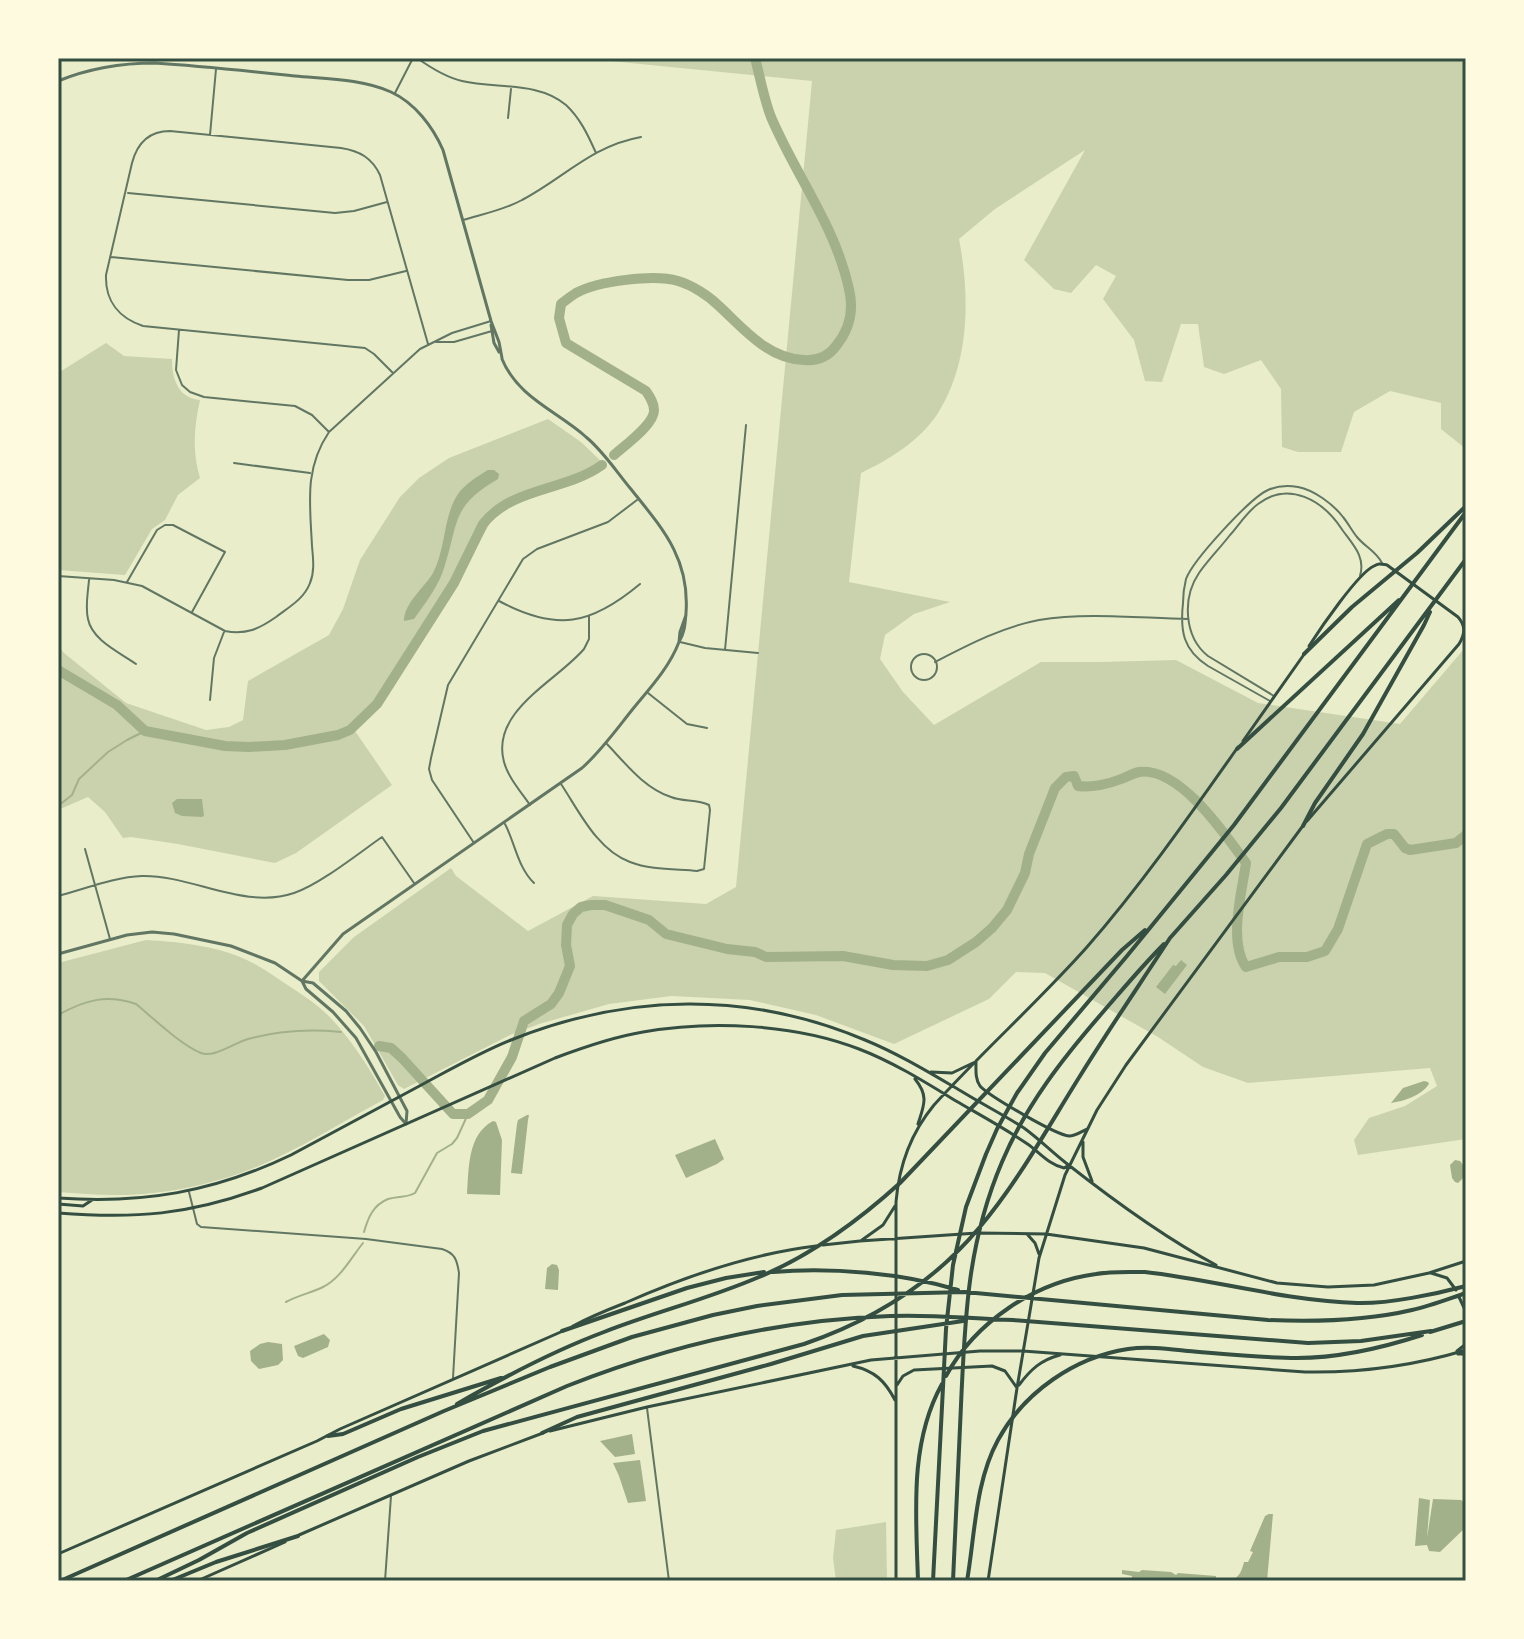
<svg xmlns="http://www.w3.org/2000/svg" width="1524" height="1639" font-family="'PT Sans',sans-serif">
<style>
.green{fill:#cad2ad}
.water{fill:#a3b18a}
.lines{fill:none;stroke-linecap:round;stroke-linejoin:round}
.stream{stroke:#a3b18a;stroke-width:2}
.river{stroke:#a3b18a;stroke-width:10}
.minor{stroke:#617663;stroke-width:2}
.tertiary{stroke:#617663;stroke-width:3}
.secondary{stroke:#344e41;stroke-width:3}
.motorway{stroke:#344e41;stroke-width:4}
.neatline{fill:none;stroke:#344e41;stroke-width:3}
</style>
<rect width="100%" height="100%" fill="#e9edc9"/>
<!-- green -->
<path class="green" d="M580 58H1466V449L1441 429V403L1390 391 1354 412 1341 452H1298L1282 447 1281 389 1261 360 1224 374 1204 367 1198 324H1181L1162 382 1145 381 1134 340 1103 299 1116 276 1096 265 1071 293 1054 289 1024 260 1085 150 995 209 959 239C970 296 970 362 938 413 920 441 890 459 861 473L849 582 950 602 914 614 885 635 880 659 903 692 934 725 1041 662H1101L1176 660 1258 703 1400 724 1464 649 1466 642V1139L1358 1155 1354 1140 1369 1118 1405 1106 1437 1086 1430 1068 1248 1083 1203 1067 1158 1037 1045 973 1016 972 989 999 894 1044 816 1015 750 1000 671 996 609 1004 539 1024 510 1035 404 1089 398 1085 364 1026 319 981V972L354 937 451 868 456 876 528 931 593 896 706 904 736 887 812 81Z
M106 343 124 356 172 359C172 379 178 398 200 400 194 427 192 451 200 478L178 495 165 520 152 529 125 575 58 570V373Z
M548 419 581 442 607 467C572 489 516 494 490 523L426 634 384 698 355 731 392 785 296 853 275 863 178 844 131 837 123 838 105 812 88 797 58 810V645L64 653 126 703 206 730 229 727 243 720 248 681 329 635 343 609 360 560 400 497 419 478 449 458Z
M146 940C181 942 221 946 253 963 266 970 278 979 289 986 306 997 324 1009 337 1025 356 1047 371 1071 385 1096L383 1100C338 1124 294 1153 246 1171 205 1186 157 1196 113 1195 95 1195 76 1193 58 1192V963Z
M886 1522 887 1581H836L833 1558 836 1530Z"/>
<!-- water -->
<path class="water" d="M488 470H494L499 474 498 479C452 506 459 520 445 565 439 586 426 602 414 619L404 621C404 603 424 588 433 573 446 549 443 516 458 494 465 484 478 476 488 470Z
M177 799H202L204 816 202 817 182 816 175 813 172 803Z
M1181 960 1187 965 1165 994 1156 987 1173 965 1176 966Z
M1424 1081 1428 1082 1429 1084C1421 1096 1404 1101 1391 1103L1403 1088Z
M527 1115H529L528 1120 522 1174 511 1173 517 1124 518 1120Z
M493 1121 496 1122 502 1140 500 1195 467 1194C469 1169 467 1135 493 1121Z
M715 1139 724 1159 717 1164 686 1178 675 1155Z
M1455 1160 1460 1161 1463 1165V1178L1458 1183 1455 1182 1452 1178 1450 1165Z
M552 1264 557 1265 559 1270 558 1290 545 1289 547 1268Z
M324 1334 330 1340 328 1347 303 1358 298 1356 294 1346Z
M268 1342 282 1344 283 1360 278 1365 259 1369 251 1361 250 1351 260 1344Z
M632 1434 635 1454 615 1457 600 1441Z
M640 1460 646 1501 628 1503 619 1476 613 1463Z
M1419 1498 1430 1500 1427 1538 1433 1499 1461 1500 1466 1504 1465 1528 1440 1552 1429 1551 1427 1545 1415 1546Z
M1269 1514H1273L1267 1581H1177L1167 1579 1164 1581H1131L1132 1576 1122 1574V1570L1139 1572 1142 1570 1171 1572 1176 1575 1178 1573 1216 1576V1579C1233 1580 1239 1582 1244 1562H1248L1253 1552 1250 1551 1265 1516Z"/>
<g class="lines">
<!-- stream -->
<path class="stream" d="M58 806 72 795 79 779 108 752 127 740 145 731
M58 1015C85 1000 106 994 136 1004 153 1018 181 1045 201 1053 214 1058 234 1043 248 1039 277 1031 311 1029 341 1032
M364 1232C368 1218 373 1205 388 1199 398 1196 406 1198 415 1193L437 1153 452 1144 457 1138 468 1114
M286 1302C299 1295 311 1293 323 1287 340 1279 351 1258 363 1243"/>
<!-- river -->
<path class="river" d="M614 455C624 446 655 424 654 410 654 403 650 397 646 391L566 343 559 318 561 304C566 300 571 296 576 293 598 281 654 274 678 281 692 285 709 296 719 306 744 329 768 359 804 360 818 361 828 357 836 346 850 329 854 310 849 289 835 225 796 176 771 117 764 99 760 77 755 58
M58 670 117 705 145 731 225 746 249 747 285 745 338 735 350 730 377 704 454 583 483 524C512 487 566 491 602 465
M379 1046 391 1048 402 1058 453 1114H468L488 1100 512 1057 524 1021 551 1004 559 993 570 966 566 945 567 925 573 914 581 907 591 905H605L649 920 666 934 727 949 755 952 766 957 843 956 893 965 927 966 948 960 976 942 992 928 1007 910 1025 873 1029 854 1055 788 1066 777 1074 776 1078 786C1091 788 1109 784 1121 779 1127 777 1133 773 1139 772 1179 766 1225 834 1246 863 1242 892 1228 942 1246 967L1279 957H1307L1325 951 1338 929 1367 844 1387 834H1394L1405 848 1410 850 1456 843 1466 835"/>
<!-- minor -->
<path class="minor" d="M417 58C431 68 445 77 462 81 496 89 538 81 566 105 580 118 588 135 596 153
M395 93 413 58
M508 118 511 89
M210 135 216 69
M128 193 335 213 354 211 387 202
M463 220C483 214 504 210 522 200 564 178 591 146 641 137
M111 257 348 280H369L406 271
M179 330 176 370 182 385 190 392 204 397 295 406 312 415 329 432
M436 342H454L492 331
M393 373 374 354 365 348 143 326C119 318 105 301 106 275L132 163C137 144 149 131 170 131L341 148C360 151 372 158 380 175L428 344
M234 463 310 473
M58 576 114 580 142 586 225 631C246 635 259 629 276 617 289 607 304 599 310 583 315 571 313 558 312 546 310 504 304 469 329 432L420 349 452 333 491 321
M89 580C88 592 85 607 88 619 92 640 119 652 136 664
M127 582 157 530 165 525H173L225 552 192 612
M499 601C557 632 591 625 640 584
M680 642 705 648 758 653
M725 650 746 425
M911 667a13 13 0 1 1 26 0a13 13 0 1 1-26 0Z
M935 662C968 645 1002 627 1039 620 1087 612 1139 618 1188 619
M648 693 687 724 707 728
M1274 696 1208 656C1184 637 1182 598 1199 573 1208 560 1220 548 1230 535 1239 525 1247 512 1258 504 1289 480 1323 501 1341 528 1352 544 1366 556 1360 576
M210 700 214 658 224 632
M1270 701 1208 666C1183 650 1180 631 1183 603 1183 595 1184 587 1186 579 1193 560 1250 498 1268 490 1277 486 1288 485 1298 487 1314 490 1333 504 1343 517 1348 523 1352 531 1357 537 1365 547 1376 551 1382 563
M561 784C579 811 597 850 630 862 650 870 676 869 697 871L704 869 710 810 709 805C697 799 683 802 671 797 644 788 626 764 607 744
M530 805C521 792 508 777 504 762 490 711 557 681 584 649L589 639V616
M505 824C515 843 518 868 534 883
M474 843 432 780 429 769 431 758 448 685 523 559 537 549 608 522 637 500
M85 849 110 939
M58 896C85 889 114 877 142 876 192 875 244 910 294 893 319 885 359 853 382 837L414 883
M189 1192 197 1224 201 1227 366 1239 442 1249C455 1253 457 1260 459 1273L453 1378
M647 1408 669 1581
M385 1581 391 1496"/>
<!-- tertiary -->
<path class="tertiary" d="M58 81C90 68 121 63 155 63 202 66 248 71 295 76 327 79 362 79 391 92 415 103 433 127 443 150L491 321 499 342 502 358
M491 325 494 343 499 352
M502 359C518 398 557 411 586 437 603 451 616 471 630 488 662 528 690 558 686 613 685 624 685 632 679 642L680 632 686 615
M58 954 127 935 152 932 174 934 231 946 275 963 302 981 313 983 346 1011 360 1028 376 1052 407 1111 406 1124
M302 981 343 934 582 768C601 751 616 730 632 710 650 688 669 668 679 642
M302 981 306 989 333 1012 356 1038 400 1117 406 1124"/>
<!-- secondary -->
<path class="secondary" d="M1243 741 1305 653
M1307 821 1459 644C1465 634 1466 626 1458 617L1387 565C1381 564 1379 563 1374 566 1358 573 1320 629 1309 646
M976 1061C976 1070 975 1079 980 1086 989 1096 1056 1135 1069 1136 1075 1136 1081 1132 1087 1129
M931 1072 952 1073 973 1063
M915 1079C929 1096 924 1105 918 1124
M1083 1142V1157L1092 1181
M58 1198C143 1204 214 1192 291 1155 336 1131 380 1107 425 1083 453 1068 481 1052 511 1040 628 993 749 991 865 1040 899 1054 930 1073 961 1091 982 1104 1004 1115 1024 1128 1039 1139 1052 1152 1066 1163 1113 1200 1163 1237 1216 1265
M58 1204 83 1206 92 1200
M58 1213C135 1219 189 1215 262 1188L555 1058C584 1047 613 1037 643 1032 710 1020 795 1024 859 1049 893 1062 925 1082 956 1101 980 1115 1006 1129 1029 1145 1041 1154 1050 1165 1064 1168L1069 1165
M1027 1234 1035 1243 1039 1254
M862 1240 883 1225 895 1206
M823 1245 860 1241 977 1233 1046 1234 1144 1248 1277 1283 1328 1287 1374 1285 1429 1273 1466 1261
M1431 1273 1447 1278 1456 1290
M1459 1297 1466 1312
M573 1326C590 1317 607 1310 625 1303 686 1276 749 1254 816 1246
M1457 1351 1466 1344
M1458 1354H1466
M853 1366C875 1371 885 1381 895 1400
M897 1385 903 1376 914 1370 992 1366 1005 1371 1017 1388
M1019 1385C1031 1369 1041 1360 1060 1355
M550 1431 647 1407 871 1360 980 1351H1023L1305 1372C1360 1373 1413 1366 1466 1350
M299 1535 469 1461 543 1433
M58 1554 317 1441 340 1429 563 1331
M197 1581 285 1542
M896 1581V1202C899 1165 910 1134 934 1105 983 1051 1038 1002 1087 947 1142 884 1190 815 1238 747
M988 1581 1017 1388 1039 1258 1065 1175 1097 1110 1126 1065 1302 827"/>
<!-- motorway -->
<path class="motorway" d="M1304 654 1352 607 1417 553 1466 506
M1237 749 1399 600
M1303 826 1315 803 1363 734 1424 625 1430 612
M1170 938 1226 875 1281 808 1466 559
M773 1272C830 1267 903 1273 958 1290
M562 1331 687 1288 726 1278 764 1272
M1430 1332 1466 1321
M946 1376C975 1322 1035 1282 1096 1274 1112 1271 1129 1272 1145 1272 1216 1280 1286 1301 1357 1303 1388 1304 1436 1294 1466 1286
M457 1404C504 1377 553 1351 604 1332 655 1312 708 1299 759 1277 812 1255 857 1222 900 1183L1122 950 1145 930
M542 1433 577 1417 771 1364 863 1336 963 1321
M328 1436 343 1434 401 1409 501 1378
M60 1581 444 1411 550 1367 632 1337 713 1315 757 1306 842 1295 965 1292 1268 1320C1316 1322 1365 1321 1412 1310 1430 1306 1448 1299 1466 1293
M124 1581 567 1386C671 1345 779 1320 890 1316 931 1314 972 1319 1013 1320L1308 1343 1361 1341 1431 1331
M155 1581 199 1560 247 1533 418 1457 483 1431 804 1344C871 1321 933 1283 979 1228 1018 1182 1048 1127 1080 1076 1109 1029 1140 984 1170 938
M170 1581 216 1562 298 1536
M918 1581C916 1515 909 1443 942 1384
M933 1581 946 1329 953 1265 966 1207 986 1154 997 1129 1017 1093 1045 1053 1127 956 1234 825 1466 512
M953 1581C956 1522 958 1464 961 1405 965 1318 967 1244 1002 1162 1026 1105 1063 1058 1103 1012 1123 989 1142 966 1164 944
M967 1581C975 1535 975 1482 998 1440 1024 1392 1075 1357 1128 1349 1148 1346 1169 1349 1188 1351 1224 1354 1261 1358 1297 1358 1339 1358 1382 1348 1422 1335"/>
</g>
<!-- border -->
<rect width="1524" height="1639" fill="none" stroke="#fefae0" stroke-width="120"/>
<rect x="60" y="60" width="1404" height="1519" class="neatline"/>
</svg>
